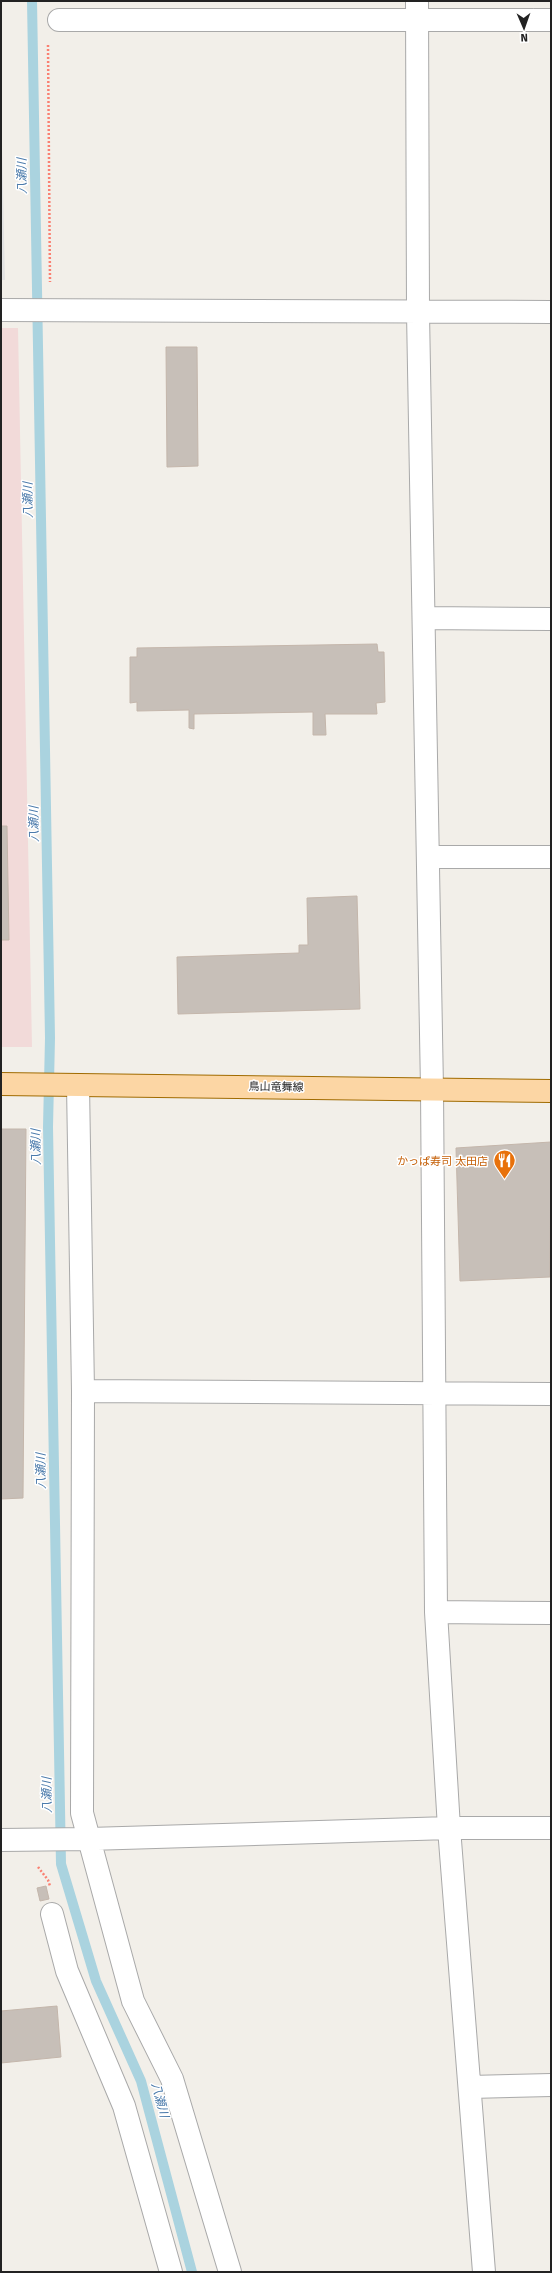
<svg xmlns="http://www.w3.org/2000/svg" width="552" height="2273" font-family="'Fira Sans','Noto Sans JP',sans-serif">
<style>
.commercial{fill:#f2dad9}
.parking{fill:#e2e2e2}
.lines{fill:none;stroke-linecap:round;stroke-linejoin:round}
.stream{stroke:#aad3df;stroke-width:10}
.building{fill:#c7bfb8;stroke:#c4b6ab}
.minor-casing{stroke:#a9a9a9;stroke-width:24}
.major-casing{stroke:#a06b00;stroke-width:24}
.path{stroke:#fa8072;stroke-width:2.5;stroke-dasharray:2 2;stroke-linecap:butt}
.minor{stroke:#fff;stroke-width:22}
.major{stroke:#fcd6a4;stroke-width:22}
.labels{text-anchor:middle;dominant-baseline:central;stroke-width:3;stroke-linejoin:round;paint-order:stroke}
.street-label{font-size:11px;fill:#222;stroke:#fff}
.food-label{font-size:11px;fill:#c56008;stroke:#fff;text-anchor:end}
.water-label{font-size:12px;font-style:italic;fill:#4a7aab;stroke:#fff}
</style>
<rect width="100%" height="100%" fill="#f2efe9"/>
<!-- commercial -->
<path class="commercial" d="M1 328H18L32 1047H1Z"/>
<!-- parking -->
<path class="parking" d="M1 100 5 280H1Z"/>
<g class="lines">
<!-- stream -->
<path class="stream" d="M32 1 50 1038 48 1127 61 1864 96 1981 141 2081 192 2272"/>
</g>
<!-- building -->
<path class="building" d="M166 347H197L198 466 167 467Z
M377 644 378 652H384L385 702 376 703 377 714H325L326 735H313V712L194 714V729L189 728V710L137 711V702L130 703V657H137V648Z
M1 826H7L9 940H1Z
M357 896 360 1009 178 1014 177 957 299 953V945H308L307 898Z
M1 1129H26L23 1498 1 1499Z
M551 1142 550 1277 460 1281 456 1148Z
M46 1886 49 1899 40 1901 37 1888Z
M57 2006 61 2057 1 2063V2011Z"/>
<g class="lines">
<defs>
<path id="minor" d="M417 1 418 313 432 1089 436 1612 449 1828 484 2272
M59 20H551
M1 310 551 312
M424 618 551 619
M428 857H551
M78 1085 83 1391 82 1813 133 2001 172 2079 230 2272
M83 1391 551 1394
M436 1612 551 1613
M1 1840 89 1839 449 1828H551
M52 1914 67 1971 124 2106 171 2272
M470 2087 551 2085"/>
<path id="major" d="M1 1084 551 1091"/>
</defs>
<!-- minor casing -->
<use href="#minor" class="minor-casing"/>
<!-- major casing -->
<use href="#major" class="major-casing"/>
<!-- path -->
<path class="path" d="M48 45 50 282
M38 1867 48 1880 50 1886"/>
<!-- minor -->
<use href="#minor" class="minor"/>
<!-- major -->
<use href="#major" class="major"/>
</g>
<!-- icons -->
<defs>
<symbol id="restaurant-pin" viewBox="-11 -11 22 30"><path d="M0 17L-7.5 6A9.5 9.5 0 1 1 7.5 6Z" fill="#e8710a" stroke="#fff"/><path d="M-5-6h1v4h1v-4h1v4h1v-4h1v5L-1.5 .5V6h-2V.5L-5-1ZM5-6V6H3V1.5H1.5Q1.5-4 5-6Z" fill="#fff"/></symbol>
</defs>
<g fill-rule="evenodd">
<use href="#restaurant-pin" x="492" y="1148" width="25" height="34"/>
</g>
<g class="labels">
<!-- street labels -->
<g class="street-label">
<text transform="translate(276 1087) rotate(1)">鳥山竜舞線</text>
</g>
<!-- food labels -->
<g class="food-label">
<text x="488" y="1161">かっぱ寿司 太田店</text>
</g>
<!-- water labels -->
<g class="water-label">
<text transform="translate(22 176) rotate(-91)">八瀬川</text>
<text transform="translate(28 500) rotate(-91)">八瀬川</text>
<text transform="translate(34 824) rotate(-91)">八瀬川</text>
<text transform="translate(36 1147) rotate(-91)">八瀬川</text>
<text transform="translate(41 1471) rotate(-91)">八瀬川</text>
<text transform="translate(47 1795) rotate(-91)">八瀬川</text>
<text transform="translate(160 2100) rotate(75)">八瀬川</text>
</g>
</g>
<!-- border -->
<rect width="552" height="2273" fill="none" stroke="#222222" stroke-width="4"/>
<!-- north arrow -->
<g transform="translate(524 28) rotate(178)" stroke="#ffffff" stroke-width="3" paint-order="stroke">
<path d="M0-3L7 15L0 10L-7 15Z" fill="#222222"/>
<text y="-6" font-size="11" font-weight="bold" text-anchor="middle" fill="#222222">N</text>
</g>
</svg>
